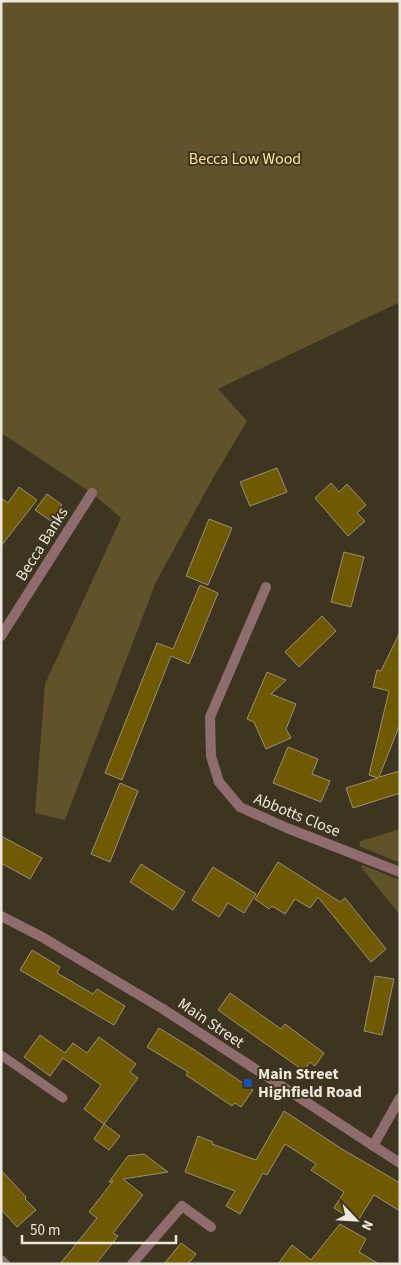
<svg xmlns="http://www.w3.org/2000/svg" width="401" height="1265" font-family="'Source Sans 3',sans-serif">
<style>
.green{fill:#615329}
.building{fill:#6f5901;stroke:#989078}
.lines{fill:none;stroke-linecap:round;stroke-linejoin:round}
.service{stroke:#8f6d6f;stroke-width:9}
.minor{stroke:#8f6d6f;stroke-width:10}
.tertiary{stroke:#8f6d6f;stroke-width:10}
.transit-dot{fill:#1a4fb4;stroke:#3d3520;stroke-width:2}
.labels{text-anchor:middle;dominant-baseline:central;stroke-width:4;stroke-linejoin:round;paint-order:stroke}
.park-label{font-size:16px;fill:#fce395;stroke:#3d3520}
.street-label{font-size:16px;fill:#ece8db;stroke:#3d3520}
.poi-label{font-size:16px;font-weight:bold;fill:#ece8db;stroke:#3d3520;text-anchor:start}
</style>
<rect width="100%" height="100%" fill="#3d3520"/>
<!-- green -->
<path class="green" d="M1 1H400V302L218 389 247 421 212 480 156 582 65 820 35 813 45 684 121 518 92 493 1 433Z
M400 829V863L359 846 361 841Z
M362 865 400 880V915L361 867Z"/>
<!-- building -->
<path class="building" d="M277 468 287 492 250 506 240 482Z
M331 483 339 492 347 484 366 505 357 513 365 521 348 536 315 498Z
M19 487 37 500 1 546V498L8 503Z
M47 494 62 505 51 521 35 510Z
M209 519 232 528 208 585 186 576Z
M344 552 364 557 351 607 331 602Z
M200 585 218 593 189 664 171 656 122 780 105 773 157 643 173 649Z
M322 616 336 631 299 667 285 652Z
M400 632V724L379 777 400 771V793L353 808 346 788 378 778 369 775 389 691 373 687 377 670 381 671Z
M267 672 286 680 271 694 296 704 286 729 291 738 266 749 254 722 247 719Z
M288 747 318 759 312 774 330 781 321 802 273 783Z
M120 783 138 791 110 862 91 854Z
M1 836 42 858 30 879 1 863Z
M278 862 340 902 345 898 386 949 371 962 318 897 310 908 295 899 285 914 272 906 269 909 255 899Z
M141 864 185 892 173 910 130 882Z
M213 867 256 894 244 913 228 903 219 917 192 900Z
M32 950 60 967 57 973 93 994 97 989 125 1006 114 1025 20 970Z
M375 976 394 979 382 1035 364 1031Z
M230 993 281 1029 285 1024 324 1053 315 1066 310 1062 304 1071 218 1010Z
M159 1028 196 1051 253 1090 241 1107 235 1103 232 1106 186 1075 188 1072 147 1047Z
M40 1035 65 1053 73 1043 87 1053 99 1037 136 1064 130 1072 138 1078 104 1124 84 1109 101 1085 63 1058 50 1076 24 1057Z
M284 1111 342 1149 400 1183V1211L374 1195 357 1222 334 1208 344 1192 311 1170 316 1164 285 1144 267 1175 263 1173 240 1214 226 1206 235 1191 185 1172 198 1136 213 1142 212 1144 256 1160Z
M104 1124 120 1136 109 1150 94 1139Z
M144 1154 168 1172 123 1179 143 1195 113 1233 118 1236 96 1264H60L97 1218 89 1212 113 1181 109 1182 128 1156Z
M1 1170 26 1197 25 1199 36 1210 17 1227 1 1209Z
M340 1224 366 1239 359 1252 379 1264H278L292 1245 311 1260Z
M181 1243 196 1254 188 1264H164Z"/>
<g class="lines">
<!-- service -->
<path class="service" d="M1 1055 63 1098"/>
<!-- minor -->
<path class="minor" d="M266 587 210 717 211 756 219 782 240 807 287 828 400 872
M1 636 92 493
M373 1146 400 1098
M1 1260 5 1264
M132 1264 182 1206 211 1227"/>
<!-- tertiary -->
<path class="tertiary" d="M1 916 42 937 163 1009 400 1163"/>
</g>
<!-- markers -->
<rect class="transit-dot" x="243" y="1078" width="10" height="10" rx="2.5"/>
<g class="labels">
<!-- park labels -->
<g class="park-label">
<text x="245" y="159">Becca Low Wood</text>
</g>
<!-- street labels -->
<g class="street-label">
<text transform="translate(42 544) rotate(-58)">Becca Banks</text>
<text transform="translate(297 815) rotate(22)">Abbotts Close</text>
<text transform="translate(211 1023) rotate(34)">Main Street</text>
</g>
<!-- poi labels -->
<g class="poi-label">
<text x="258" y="1074">Main Street<tspan x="258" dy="18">Highfield Road</tspan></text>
</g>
</g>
<!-- border -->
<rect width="401" height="1265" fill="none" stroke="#ece8db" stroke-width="5"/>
<!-- north arrow -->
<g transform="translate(356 1220) rotate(115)" stroke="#3d3520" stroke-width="4" paint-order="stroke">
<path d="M0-4L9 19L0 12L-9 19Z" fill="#ece8db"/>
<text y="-8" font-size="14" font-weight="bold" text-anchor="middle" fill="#ece8db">N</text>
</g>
<!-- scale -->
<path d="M22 1235v8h154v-8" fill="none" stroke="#ece8db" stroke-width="2.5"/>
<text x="30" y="1235" font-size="15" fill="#ece8db" stroke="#3d3520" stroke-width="4" paint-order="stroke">50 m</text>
</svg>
